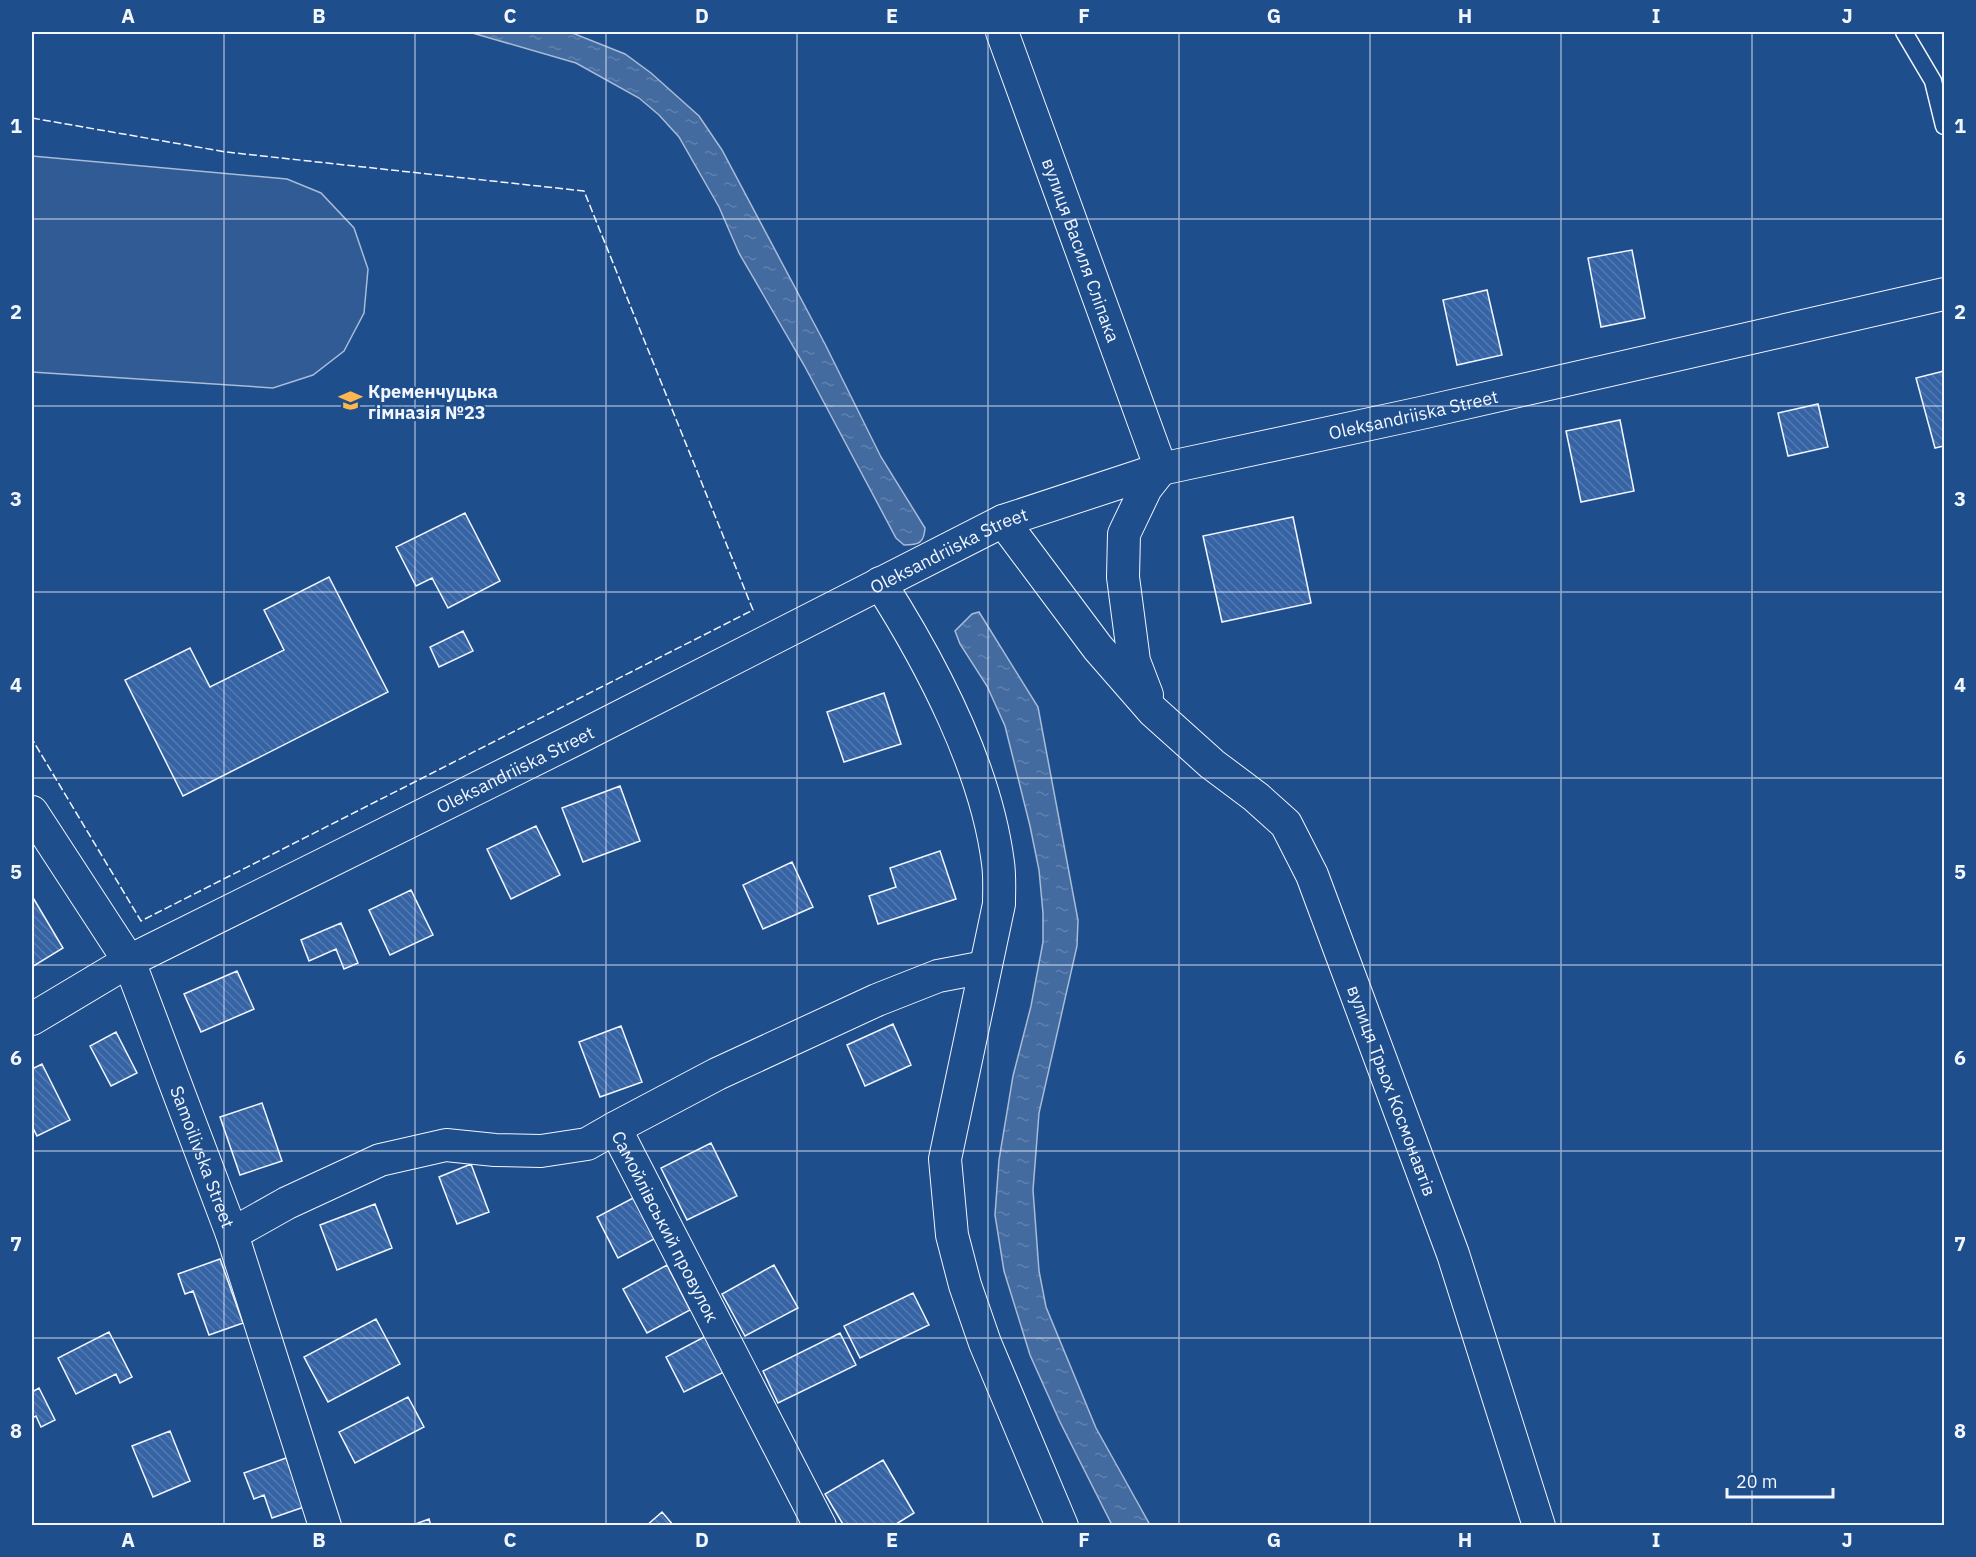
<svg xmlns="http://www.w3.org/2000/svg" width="1976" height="1557" font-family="'IBM Plex Sans',sans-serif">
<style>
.pitch{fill:#305b95;stroke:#a8bbd7;stroke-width:1.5}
.water{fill:url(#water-ripples);stroke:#a8bbd7;stroke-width:1.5}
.building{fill:url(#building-back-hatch);stroke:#f2f6ff;stroke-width:1.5}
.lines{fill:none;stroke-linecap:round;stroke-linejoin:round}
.lane-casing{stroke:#f2f6ff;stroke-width:19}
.street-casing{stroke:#f2f6ff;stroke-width:34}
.lane{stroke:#1f4e8c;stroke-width:16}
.street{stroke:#1f4e8c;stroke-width:32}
.fence{stroke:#f2f6ff;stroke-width:1.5;stroke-dasharray:8 3;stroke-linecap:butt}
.grid{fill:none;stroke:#f2f6ff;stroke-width:1.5;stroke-opacity:0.55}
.labels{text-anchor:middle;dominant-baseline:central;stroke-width:4.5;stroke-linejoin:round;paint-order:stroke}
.street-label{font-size:18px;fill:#f2f6ff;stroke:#1f4e8c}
.poi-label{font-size:18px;font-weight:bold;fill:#f2f6ff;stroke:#1f4e8c;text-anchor:start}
.neatline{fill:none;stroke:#f2f6ff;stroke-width:2}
.grid-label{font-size:20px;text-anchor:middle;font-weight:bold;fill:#f2f6ff}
</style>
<defs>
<pattern id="water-ripples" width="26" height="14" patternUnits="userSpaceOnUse" patternTransform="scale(1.5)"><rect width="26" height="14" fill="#446ba0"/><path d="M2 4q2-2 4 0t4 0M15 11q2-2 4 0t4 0" fill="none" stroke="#5f81ae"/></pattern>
<pattern id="building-back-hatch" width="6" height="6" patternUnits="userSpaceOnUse" patternTransform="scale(1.5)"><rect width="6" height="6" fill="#3563a3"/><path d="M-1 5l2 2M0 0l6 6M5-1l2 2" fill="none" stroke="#537ab1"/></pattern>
</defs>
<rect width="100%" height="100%" fill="#1f4e8c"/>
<!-- pitch -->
<path class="pitch" d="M32 156 287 179 321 193 354 228 368 269 364 313 344 351 313 375 273 388 32 372Z"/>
<!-- water -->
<path class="water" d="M469 32H570L625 54 651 73 699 116 722 150 825 344 881 457 925 528C924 543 919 545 904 545L896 538 804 365 739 253 719 207 679 137 659 115 639 98 576 63Z
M979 612 1038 707 1078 920 1077 946 1039 1113 1033 1190 1039 1271 1046 1307 1096 1428 1150 1525H1112L1060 1422 1030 1355 1004 1271 995 1215 999 1160 1013 1076 1031 1006 1043 942V913L1039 870 1030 826 1005 726 987 686 960 644 955 631 972 614Z"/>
<!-- building -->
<path class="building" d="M1632 250 1645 318 1601 327 1588 258Z
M1487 290 1502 355 1457 365 1443 300Z
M1944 371V446L1935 448 1916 378Z
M1818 404 1828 447 1788 456 1778 413Z
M1620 420 1634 491 1581 502 1566 431Z
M465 513 500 581 448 608 432 578 416 586 396 547Z
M1293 517 1311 603 1222 622 1203 536Z
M329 577 388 692 183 796 125 680 190 648 210 687 284 650 264 610Z
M463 631 473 651 439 667 430 647Z
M884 693 901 744 844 762 827 712Z
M620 786 640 841 583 862 562 808Z
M536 826 560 875 511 899 487 849Z
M940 851 956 899 878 924 869 896 896 887 890 868Z
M792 862 813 907 763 929 743 885Z
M411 890 433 935 390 955 369 910Z
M32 896 63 948 32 967Z
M341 923 358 963 344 969 336 949 309 961 301 940Z
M237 971 254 1009 201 1032 184 994Z
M893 1024 911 1065 865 1086 847 1045Z
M621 1026 642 1082 600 1097 579 1042Z
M116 1032 137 1073 111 1086 90 1046Z
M42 1064 70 1120 37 1136 32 1126V1069Z
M262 1103 282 1161 240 1175 220 1117Z
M711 1143 737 1196 687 1220 661 1168Z
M471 1164 489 1212 457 1224 439 1177Z
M635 1197 656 1238 618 1258 597 1217Z
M375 1204 392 1248 337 1270 320 1225Z
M220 1259 243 1323 209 1335 193 1291 185 1294 178 1274Z
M667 1265 690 1310 647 1333 623 1289Z
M774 1265 798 1308 745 1336 722 1294Z
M913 1293 929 1325 860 1358 844 1326Z
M376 1319 400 1364 328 1402 304 1357Z
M109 1332 132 1377 120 1383 116 1374 76 1394 58 1358Z
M840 1333 856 1365 778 1403 763 1371Z
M706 1336 724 1372 684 1392 666 1357Z
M39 1388 55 1420 41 1427 36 1416 32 1418V1392Z
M408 1397 424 1427 355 1463 339 1432Z
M170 1431 190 1481 153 1497 132 1446Z
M286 1458 304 1507 272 1518 264 1495 254 1499 244 1473Z
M883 1460 914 1513 893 1526H844L825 1494Z
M662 1512 674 1526H646Z
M429 1519 431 1526H410Z"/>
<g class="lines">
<defs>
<path id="lane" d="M1904 32 1933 81 1944 126"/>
<g id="street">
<path id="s1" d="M1002 32 1161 469 1146 488 1124 534 1123 577 1134 661 1147 695"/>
<path id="s2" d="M1003 521 1098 648 1153 711 1212 764 1256 797 1286 824 1312 875 1453 1254 1539 1526"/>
<path d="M880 583C931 663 986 768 998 863 1000 877 999 891 999 904L945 1159 952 1235 965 1285 985 1343 1062 1526"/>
<path id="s3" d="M32 812 129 961 232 1234 325 1526"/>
<path id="s4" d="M32 1019 129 961 574 740 1003 521 1161 469 1421 413 1944 294"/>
<path d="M615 1128 717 1074 877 1000 938 976 985 967"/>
<path id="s5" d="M232 1234 287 1203 380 1160 446 1145 495 1150 541 1151 587 1144 615 1128 820 1526"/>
</g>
</defs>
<!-- lane casing -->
<use href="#lane" class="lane-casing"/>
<!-- street casing -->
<use href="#street" class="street-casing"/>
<!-- lane -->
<use href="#lane" class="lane"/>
<!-- street -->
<use href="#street" class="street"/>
<!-- fence -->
<path class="fence" d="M32 118 226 152 584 191 753 610 141 921 32 739"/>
</g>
<!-- grid -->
<path class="grid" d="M224 32V1526M415 32V1526M606 32V1526M797 32V1526M988 32V1526M1179 32V1526M1370 32V1526M1561 32V1526M1752 32V1526M32 219H1944M32 406H1944M32 592H1944M32 778H1944M32 965H1944M32 1151H1944M32 1338H1944"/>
<!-- icons -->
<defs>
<symbol id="school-bare" viewBox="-9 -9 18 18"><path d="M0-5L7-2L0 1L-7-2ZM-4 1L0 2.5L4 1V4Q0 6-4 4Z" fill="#ffb74d" stroke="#1f4e8c" stroke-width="2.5" paint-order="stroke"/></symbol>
</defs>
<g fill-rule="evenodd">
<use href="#school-bare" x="334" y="384" width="33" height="33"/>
</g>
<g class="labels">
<!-- street labels -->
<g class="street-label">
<text stroke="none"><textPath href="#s1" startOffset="232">вулиця Василя Сліпака</textPath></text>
<text stroke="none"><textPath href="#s4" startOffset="1516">Oleksandriiska Street</textPath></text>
<text stroke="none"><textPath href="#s4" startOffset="1030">Oleksandriiska Street</textPath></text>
<text stroke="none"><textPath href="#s4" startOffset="544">Oleksandriiska Street</textPath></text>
<text stroke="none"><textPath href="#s2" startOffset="704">вулиця Трьох Космонавтів</textPath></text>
<text stroke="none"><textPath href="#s3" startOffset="387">Samoilivska Street</textPath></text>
<text stroke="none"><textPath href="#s5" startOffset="518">Самойлівський провулок</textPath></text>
</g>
<!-- poi labels -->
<g class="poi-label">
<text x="368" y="391">Кременчуцька<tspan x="368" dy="21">гімназія №23</tspan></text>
</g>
</g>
<!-- border -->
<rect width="1976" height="1557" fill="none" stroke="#1f4e8c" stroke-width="66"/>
<!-- scale -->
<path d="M1727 1488v9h106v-9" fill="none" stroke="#f2f6ff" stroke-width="3"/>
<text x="1736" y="1488" font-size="18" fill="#f2f6ff" stroke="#1f4e8c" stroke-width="4.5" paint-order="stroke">20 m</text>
<rect x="33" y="33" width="1910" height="1491" class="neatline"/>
<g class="grid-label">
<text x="128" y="23">A</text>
<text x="319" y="23">B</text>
<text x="510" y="23">C</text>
<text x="702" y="23">D</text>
<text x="892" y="23">E</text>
<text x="1084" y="23">F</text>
<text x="1274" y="23">G</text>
<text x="1465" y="23">H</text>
<text x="1656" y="23">I</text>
<text x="1847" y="23">J</text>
<text x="16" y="133">1</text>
<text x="1960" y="133">1</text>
<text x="16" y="319">2</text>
<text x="1960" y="319">2</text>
<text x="16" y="506">3</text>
<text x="1960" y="506">3</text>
<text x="16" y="692">4</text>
<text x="1960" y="692">4</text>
<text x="16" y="879">5</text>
<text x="1960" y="879">5</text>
<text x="16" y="1065">6</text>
<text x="1960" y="1065">6</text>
<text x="16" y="1251">7</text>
<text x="1960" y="1251">7</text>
<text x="16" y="1438">8</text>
<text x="1960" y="1438">8</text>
<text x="128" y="1547">A</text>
<text x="319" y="1547">B</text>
<text x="510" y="1547">C</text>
<text x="702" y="1547">D</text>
<text x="892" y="1547">E</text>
<text x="1084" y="1547">F</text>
<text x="1274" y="1547">G</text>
<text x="1465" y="1547">H</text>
<text x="1656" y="1547">I</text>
<text x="1847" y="1547">J</text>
</g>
</svg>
